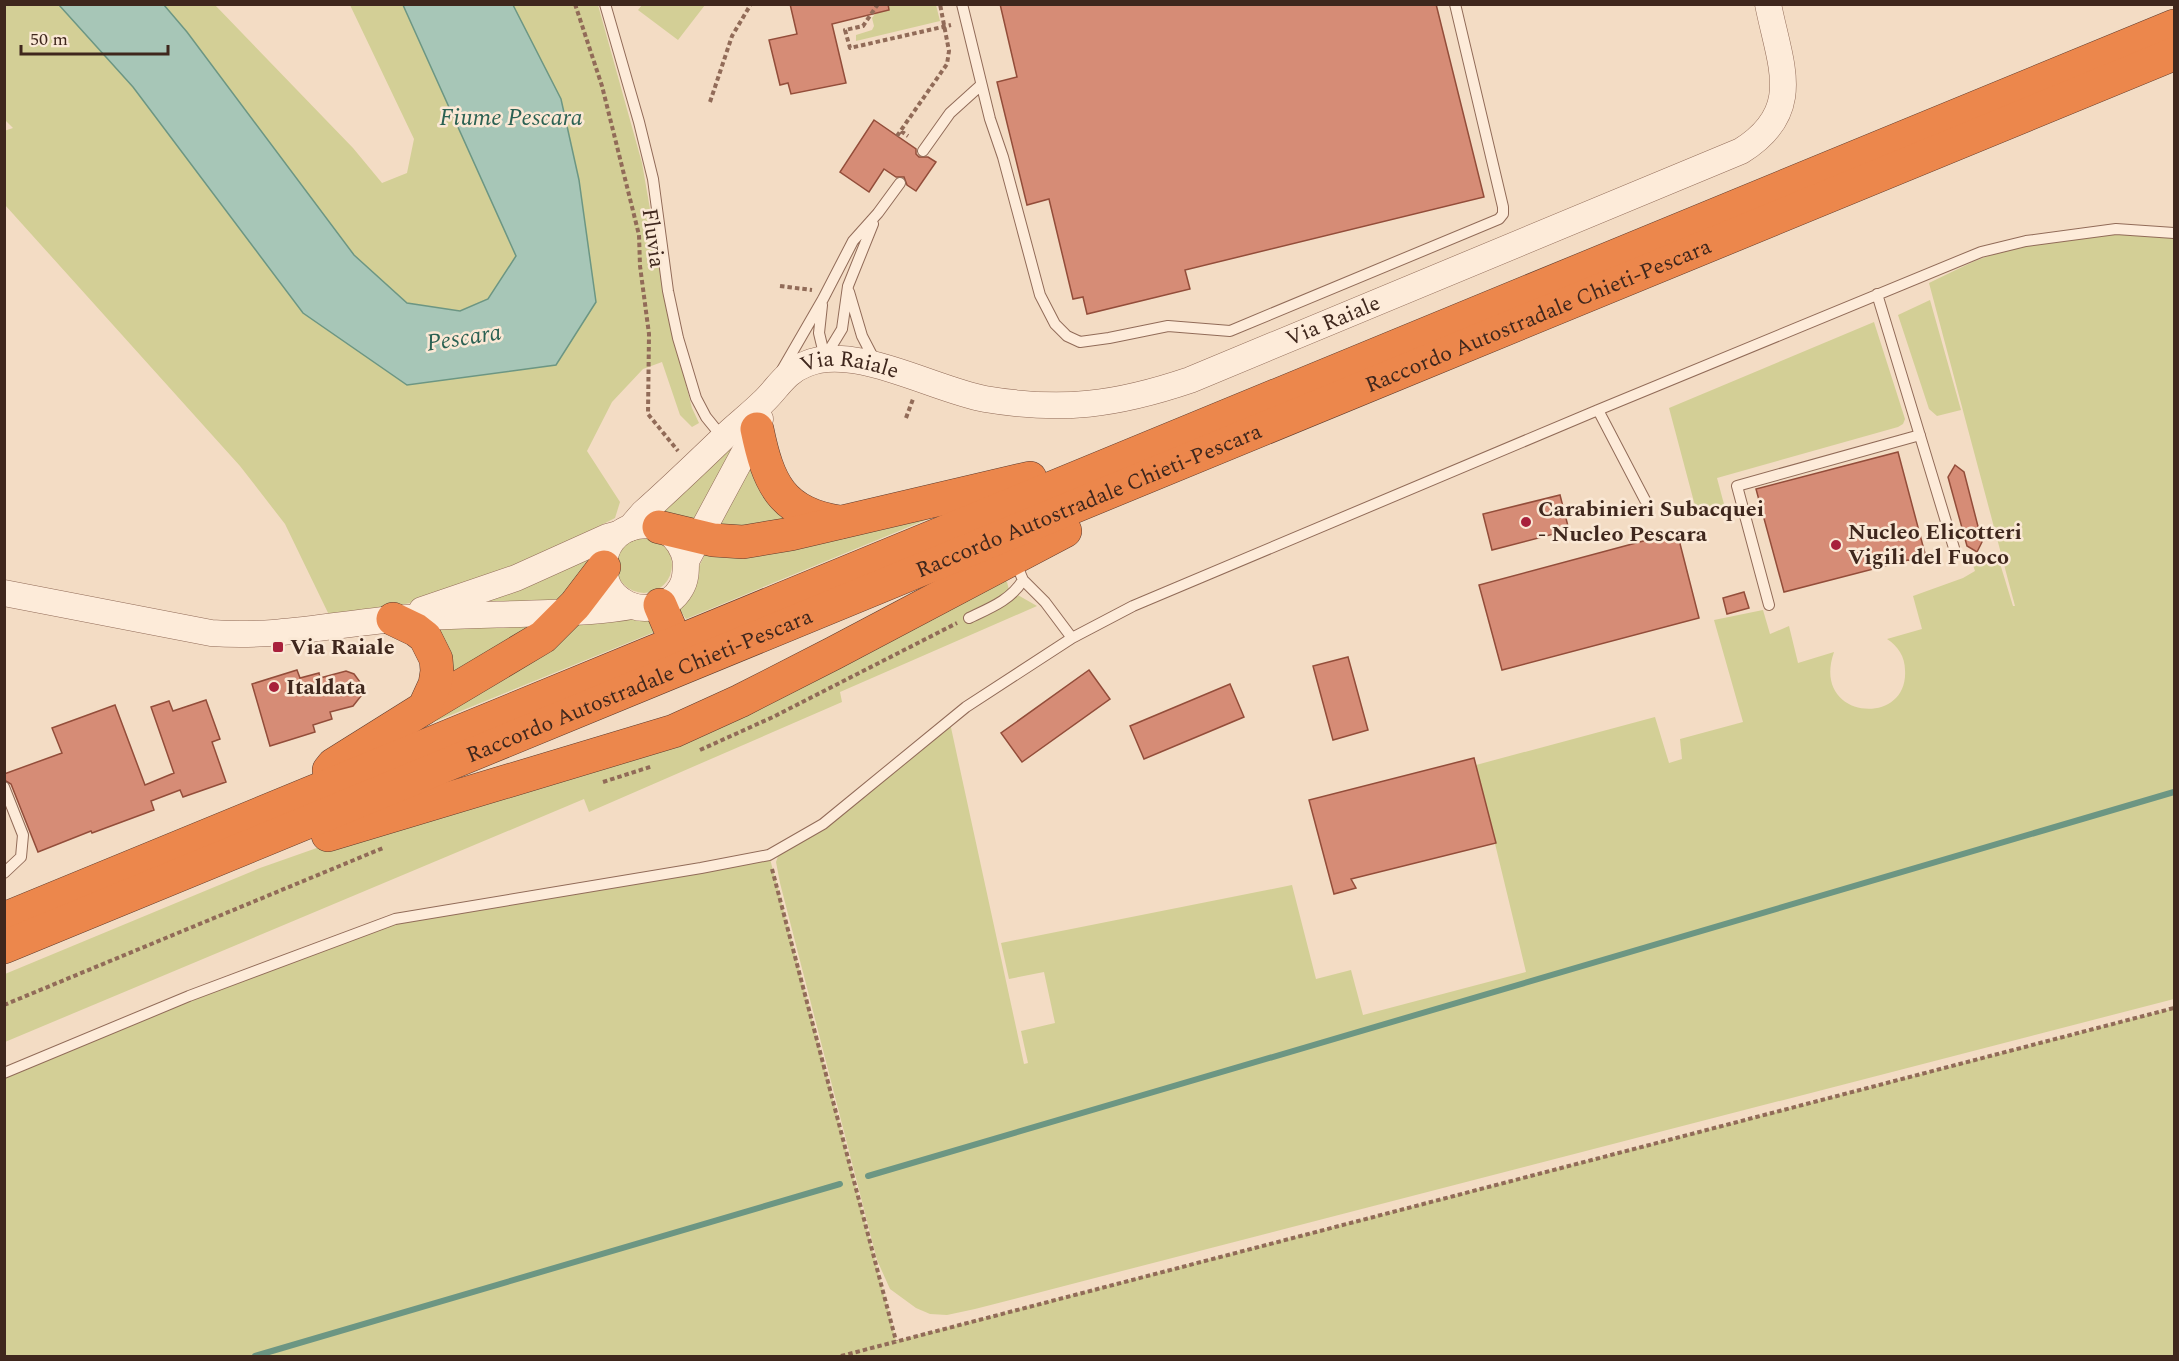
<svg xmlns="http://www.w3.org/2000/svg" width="2179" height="1361" font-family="Spectral,serif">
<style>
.green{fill:#d3cf96}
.water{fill:#a7c6b7;stroke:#6c9683;stroke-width:1.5}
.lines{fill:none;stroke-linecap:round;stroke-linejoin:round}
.stream{stroke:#6c9683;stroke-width:6}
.building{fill:#d68c76;stroke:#934d3a;stroke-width:1.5}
.service-casing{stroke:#916b58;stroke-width:12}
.tertiary-casing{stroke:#916b58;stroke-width:27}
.motorway-casing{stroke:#5e3a2c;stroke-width:34}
.path{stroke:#916b58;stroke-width:4;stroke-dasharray:4.5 3;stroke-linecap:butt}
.service{stroke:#fdebd9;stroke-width:10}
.tertiary{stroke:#fdebd9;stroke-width:26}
.motorway{stroke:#ec874c;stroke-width:33}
.poi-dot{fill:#a8203b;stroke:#fae8d5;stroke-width:2}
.labels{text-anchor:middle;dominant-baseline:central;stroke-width:5;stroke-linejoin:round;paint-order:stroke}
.street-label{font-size:22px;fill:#3f271d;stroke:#fae8d5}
.poi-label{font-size:22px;font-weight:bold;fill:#3f271d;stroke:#fae8d5;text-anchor:start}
.water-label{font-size:24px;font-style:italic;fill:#2b6153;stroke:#fae8d5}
</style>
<rect width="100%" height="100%" fill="#f3dcc4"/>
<!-- green -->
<path class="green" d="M5 5H59L133 87 303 313 555 365 523 26 513 5H598L642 163 658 255 663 295 692 408 699 423 692 427 680 415 662 362 643 369 612 402 587 451 620 502 615 518 537 558 425 600 331 619 285 524 240 466 5 205 4 131 13 128 5 120Z
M164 5H215L353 148 382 183 407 173 414 139 350 5H403L516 256 488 299 460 311 407 303 354 255 187 32Z
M642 5V4L705 5 678 40 638 10Z
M882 5H936L940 21 856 41V35L872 30 874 26 872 18Z
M2145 234 2174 235V999L975 1309 947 1315 930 1314 916 1308 890 1289 877 1260 780 883 776 862 779 853 950 723 1024 1064 1028 1063 1021 1031 1055 1023 1044 972 1009 979 1001 943 1292 885 1316 979 1351 970 1363 1015 1526 972 1476 765 1655 717 1669 763 1682 759 1680 739 1743 722 1714 620 1763 610 1770 634 1789 626 1798 663 1834 652C1810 720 1909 728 1905 670 1905 657 1898 646 1887 639L1922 629 1913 596 1963 578 1975 571 1973 565 1998 557 2013 606H2015L1929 283C1944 276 1959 268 1975 261 2029 240 2088 235 2145 234Z
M1930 300 1961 410 1937 416 1929 409 1898 315Z
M1874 322 1905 419 1903 424 1898 427 1717 478 1725 508 1698 517 1669 408Z
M747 429 692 524 652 513Z
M753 452 810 524 713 532Z
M933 517 686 619 679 609 707 550Z
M616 565a28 28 0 1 1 56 0a28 28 0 1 1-56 0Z
M599 546 562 602 451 609Z
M1000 576 1007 582 1009 590 1037 606 840 692 842 702 589 812 584 799 5 1042V974L260 868 331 843 448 810Z
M644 618 652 624 657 631 392 739 572 621Z
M549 621 442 689 424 626Z
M769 855 896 1341 2174 1008V1356H5V1073L395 919Z"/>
<!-- water -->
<path class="water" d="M59 5H164L187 32 354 255 407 303 460 311 488 299 516 256 403 5H513L561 99 579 180 596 302 556 365 407 385 303 313 133 87Z"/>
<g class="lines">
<!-- stream -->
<path class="stream" d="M868 1176 2174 792
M255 1356 840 1184"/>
</g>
<!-- building -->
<path class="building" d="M790 4H888L889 10 832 24 846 83 791 94 788 83 780 85 769 40 797 34Z
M1000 4H1436L1484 197 1185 270 1190 289 1087 314 1083 297 1073 299 1049 199 1027 205 997 82 1017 77Z
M874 120 916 149V154L919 157H928L936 162 916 191 907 185 904 177H896L884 169 869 192 840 172Z
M1898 452 1927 561 1916 562 1908 560 1784 592 1756 489Z
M1955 465 1964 472 1982 542 1977 552 1967 546 1948 477Z
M1560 495 1569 530 1492 550 1483 514Z
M1677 532 1699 618 1502 670 1479 585Z
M1744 592 1749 608 1727 614 1723 598Z
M1348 657 1368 730 1333 740 1313 666Z
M297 670 300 678 319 673 320 678 346 671 354 674 360 682 362 689 361 696 353 706 330 712 332 719 313 725 315 732 270 746 252 684Z
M1089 670 1110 699 1022 762 1001 733Z
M1230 684 1244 717 1144 759 1130 726Z
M206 700 220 739 212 742 226 782 183 797 180 790 151 801 154 810 92 833 91 831 38 852 11 784 4 780V774L62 753 52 728 115 705 145 785 174 773 151 707 169 701 173 711Z
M1474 758 1496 843 1351 879 1356 888 1334 894 1309 800Z"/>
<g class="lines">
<defs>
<path id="service" d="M605 4 639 122 653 179 668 291 678 338 696 398 706 417 723 438
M962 4 990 119 1003 157 1040 295 1055 324 1067 336 1080 342 1109 338 1168 326 1230 331 1499 219 1503 214V207L1455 4
M923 151 950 113 981 85
M849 292 862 336 875 361
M1877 294 1954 548
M822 305 819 333 825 358
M825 357 842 329 848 286 873 224
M782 370 823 299 853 241 878 213 900 183
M1598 410 1645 500
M1023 580 1045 602 1072 638
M1769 605 1737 486 1920 435
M969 618C990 608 1011 600 1023 580L1015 561
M4 787 23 835 21 857 4 873
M4 1073 189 996 395 919 701 868 769 855 823 824 966 707 1072 638 1133 606 1598 410 1981 252 2026 241 2116 229 2174 233"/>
<g id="tertiary">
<path id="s1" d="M630 528 643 513C670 489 696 464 722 439 735 426 750 415 763 402 778 388 785 372 806 364 854 343 934 390 985 399 1062 412 1116 405 1190 380L1741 151C1805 111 1780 65 1768 4"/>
<path d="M686 561C674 505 596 519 605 574 606 584 612 594 621 600 640 614 669 609 681 588 686 580 686 571 686 561L757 429 760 419"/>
<path d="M4 593 211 633C273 638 332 625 393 619 445 615 497 615 549 613 577 612 605 611 632 606"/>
<path d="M422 610 516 578 607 537 618 534"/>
</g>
<g id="motorway">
<path d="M757 429C768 482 781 514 840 522"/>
<path d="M659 527 713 540 743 542 791 534 1030 478"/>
<path d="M660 605 669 626"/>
<path d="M424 708 543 637 575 605 604 567"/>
<path d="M329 770 333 765 424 708 435 684 437 671 436 659 425 637 416 630 393 619"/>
<path d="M328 835 674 731 740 701 834 653 1065 531"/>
<path d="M4 919 2174 26"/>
<path id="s2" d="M4 947 2174 54"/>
</g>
</defs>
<!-- service casing -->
<use href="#service" class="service-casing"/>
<!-- tertiary casing -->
<use href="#tertiary" class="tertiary-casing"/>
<!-- motorway casing -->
<use href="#motorway" class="motorway-casing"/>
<!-- path -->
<path class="path" d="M575 4 602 86 639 235 640 266 649 334 648 414 678 451
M878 4 863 26 845 30 850 48 951 25
M710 102 732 36 751 4
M901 131 908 136
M897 136 947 64 949 51 940 4
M780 286 812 290
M906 418 913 399
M700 750 773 717 957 623
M603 782 653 766
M772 869 896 1341
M4 1005 383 848
M841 1356 2174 1008"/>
<!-- service -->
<use href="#service" class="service"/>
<!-- tertiary -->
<use href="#tertiary" class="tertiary"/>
<!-- motorway -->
<use href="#motorway" class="motorway"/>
</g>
<!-- markers -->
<g class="poi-dot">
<circle cx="1526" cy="522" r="6"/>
<circle cx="1836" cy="545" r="6"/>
<rect x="272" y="641" width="12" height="12" rx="3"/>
<circle cx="274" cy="687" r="6"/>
</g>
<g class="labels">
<!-- street labels -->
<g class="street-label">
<text transform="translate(653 238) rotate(82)">Fluvia</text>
<text stroke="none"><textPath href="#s2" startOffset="1659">Raccordo Autostradale Chieti-Pescara</textPath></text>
<text stroke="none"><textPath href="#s1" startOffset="790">Via Raiale</textPath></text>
<text stroke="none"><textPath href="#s1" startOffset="286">Via Raiale</textPath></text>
<text stroke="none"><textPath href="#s2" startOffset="1173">Raccordo Autostradale Chieti-Pescara</textPath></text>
<text stroke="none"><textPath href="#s2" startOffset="687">Raccordo Autostradale Chieti-Pescara</textPath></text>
</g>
<!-- poi labels -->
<g class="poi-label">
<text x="1538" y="509">Carabinieri Subacquei<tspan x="1538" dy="25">- Nucleo Pescara</tspan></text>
<text x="1848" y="532">Nucleo Elicotteri<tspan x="1848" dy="25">Vigili del Fuoco</tspan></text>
<text x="290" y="647">Via Raiale</text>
<text x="286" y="687">Italdata</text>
</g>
<!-- water labels -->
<g class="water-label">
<text x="511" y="118">Fiume Pescara</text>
<text transform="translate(464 338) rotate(-9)">Pescara</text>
</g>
</g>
<!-- border -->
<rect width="2179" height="1361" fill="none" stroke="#3f271d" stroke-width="12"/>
<!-- scale -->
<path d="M21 45v9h147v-9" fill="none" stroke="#3f271d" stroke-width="3"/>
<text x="30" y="45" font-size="18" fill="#3f271d" stroke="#fae8d5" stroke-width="4.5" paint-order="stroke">50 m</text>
</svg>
